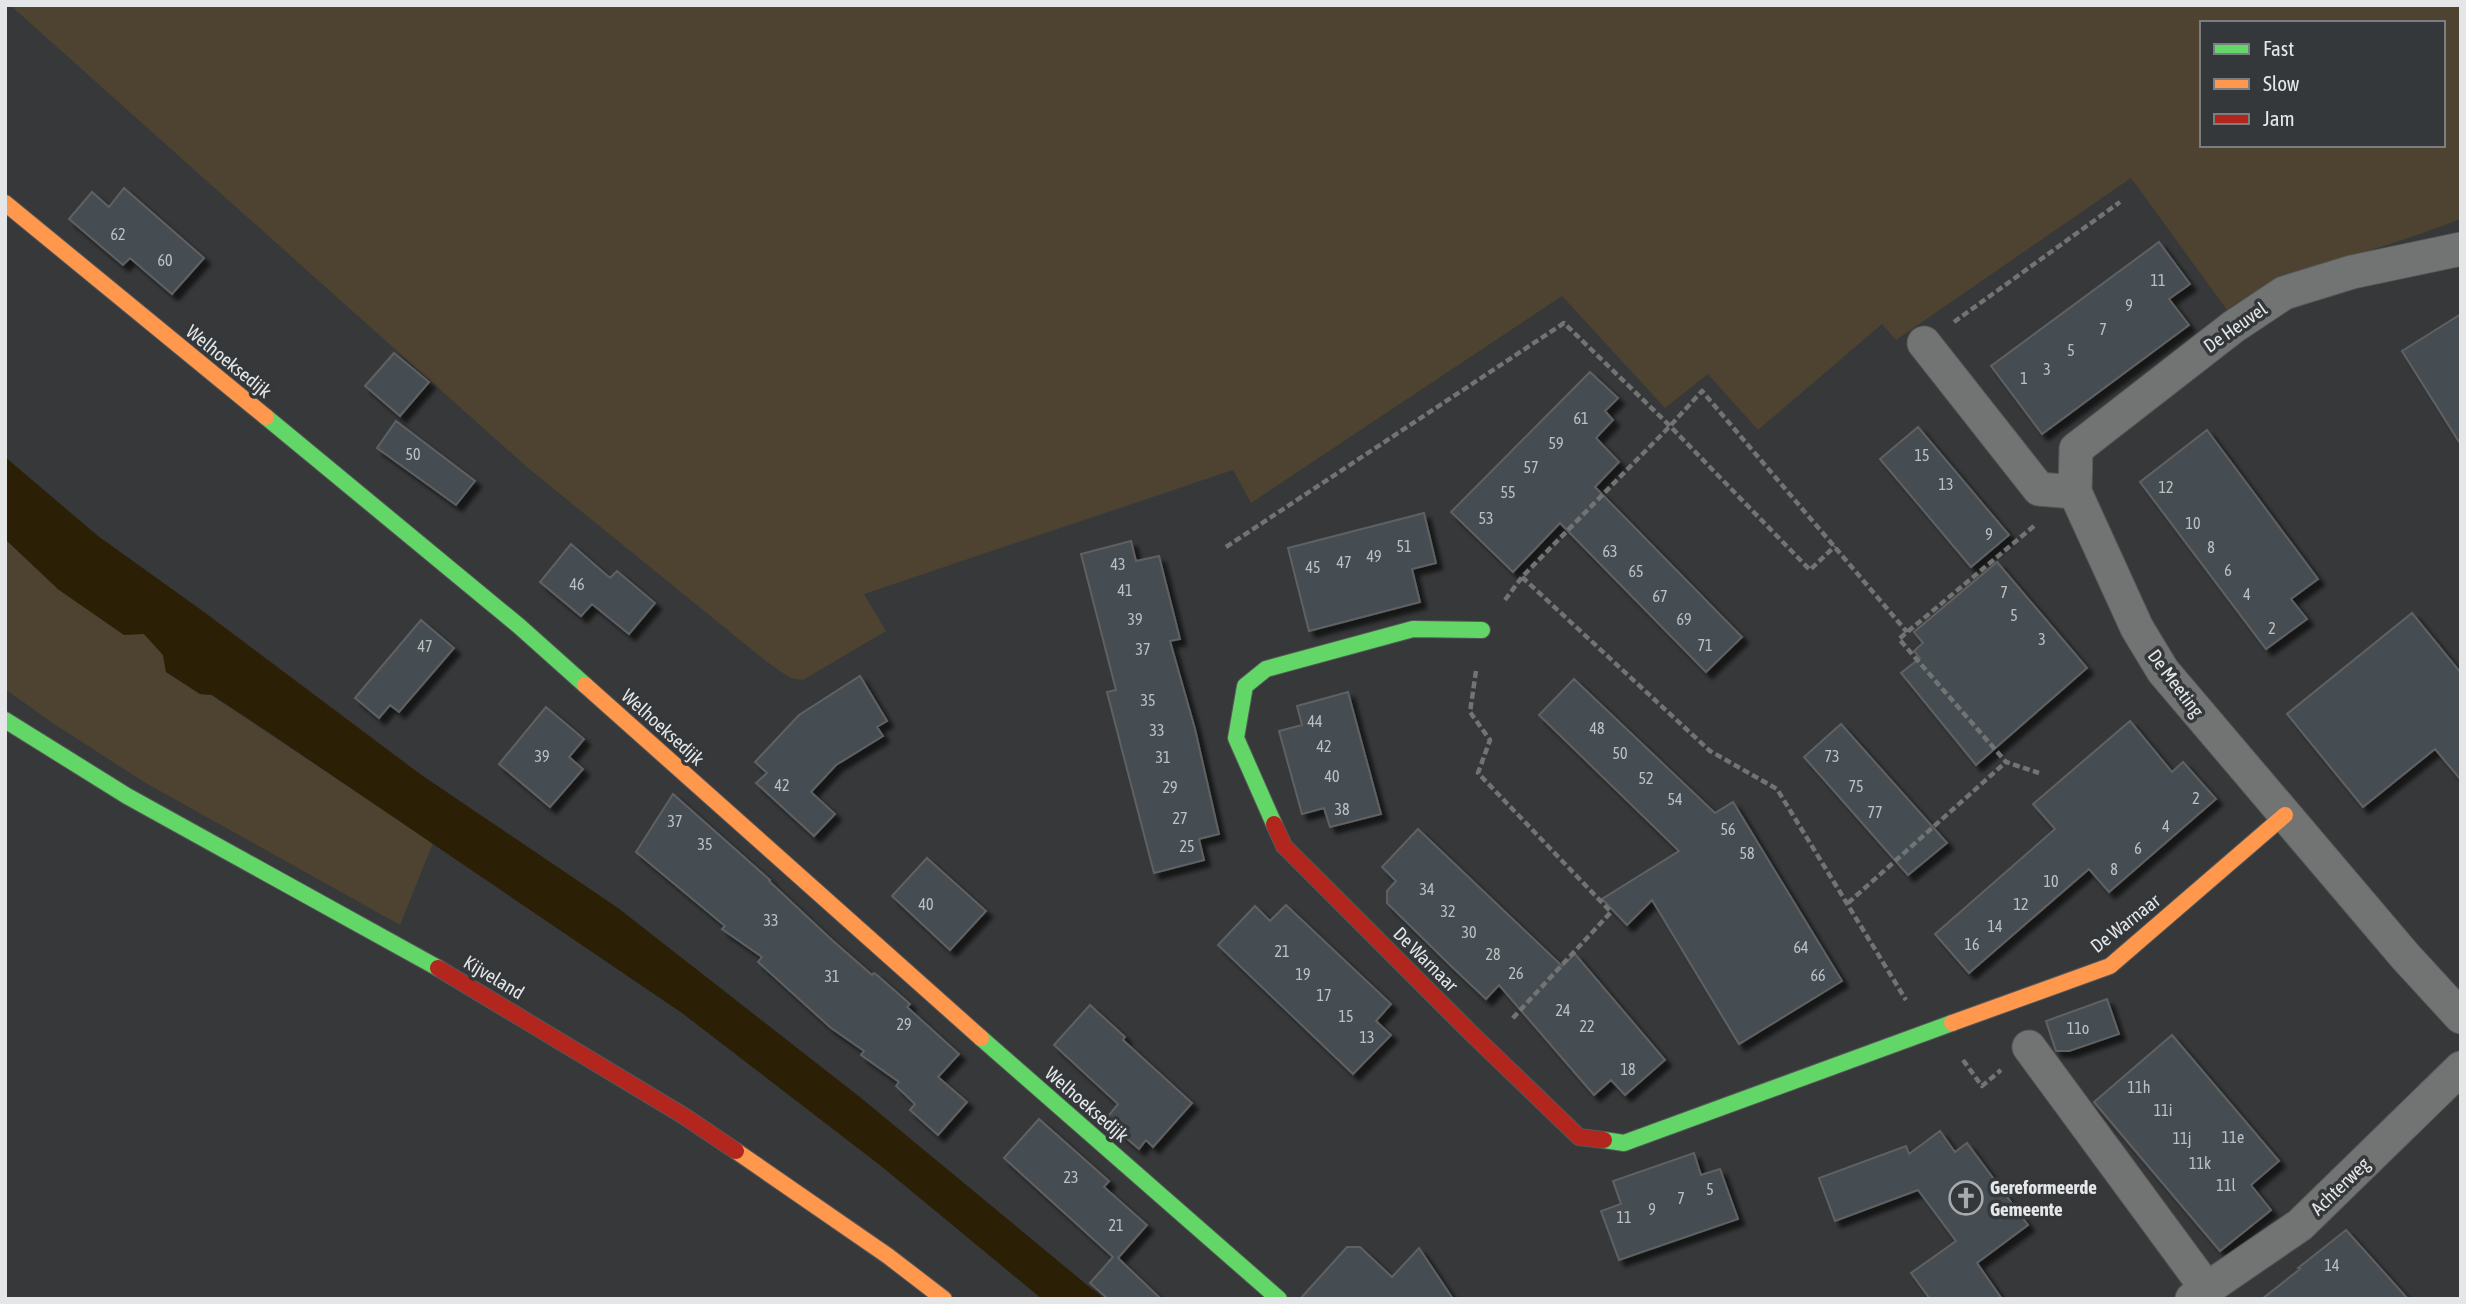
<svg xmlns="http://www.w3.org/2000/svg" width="2466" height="1304" font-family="'Asap Condensed',sans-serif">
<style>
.green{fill:#4d4330;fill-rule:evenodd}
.water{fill:#2b1f05}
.building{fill:#444d52;stroke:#606162;stroke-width:2;filter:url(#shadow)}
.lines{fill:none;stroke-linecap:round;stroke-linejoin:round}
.street-casing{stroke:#565758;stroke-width:35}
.fast-casing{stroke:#565758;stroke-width:18}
.slow-casing{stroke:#565758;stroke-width:18}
.jam-casing{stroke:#565758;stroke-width:18}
.path{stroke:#727373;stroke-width:4.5;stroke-dasharray:7 3.5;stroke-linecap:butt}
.street{stroke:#727474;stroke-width:33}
.fast{stroke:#63d668;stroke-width:16}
.slow{stroke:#ff974d;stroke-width:16}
.jam{stroke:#b3261e;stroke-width:16}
.labels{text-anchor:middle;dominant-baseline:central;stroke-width:7;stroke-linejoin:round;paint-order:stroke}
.number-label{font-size:16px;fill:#bcc0c2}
.street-label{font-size:19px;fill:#e4e6e8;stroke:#35383a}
.poi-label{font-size:19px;font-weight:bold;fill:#e4e6e8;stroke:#35383a;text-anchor:start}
</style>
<defs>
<filter id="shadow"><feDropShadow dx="6" dy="6" stdDeviation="2" flood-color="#0009"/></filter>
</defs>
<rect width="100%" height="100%" fill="#363839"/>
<!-- green -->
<path class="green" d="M10 5H2461V219C2430 231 2399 241 2368 251 2319 266 2269 279 2227 310L2131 178 1896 340 1882 324 1758 430 1708 374 1665 408 1562 296 1251 503 1233 470 864 594 886 631 803 680 790 678 767 662 528 468ZM2202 23H2443V145H2202Z
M5 539 59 590 144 634 163 655 166 672 200 694 211 695 433 843 400 925 144 782 54 724 5 689Z"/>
<!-- water -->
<path class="water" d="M5 457 98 536 204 612 420 774 618 908 861 1098 1104 1299H1042L881 1166 682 1013 271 734 212 695 200 694 166 672 163 655 144 634 124 635 59 590 5 539Z"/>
<!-- building -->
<path class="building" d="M124 188 204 258 172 294 130 258 123 265 69 219 92 192 109 207Z
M2159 242 2190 284 2169 299 2189 325 2042 434 1991 366Z
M2461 314V445L2402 351Z
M394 353 429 382 400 416 365 386Z
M1590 372 1618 398 1605 411 1613 420 1596 438 1619 462 1595 487 1742 637 1706 672 1560 523 1513 572 1451 512Z
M396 421 475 481 456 505 377 448Z
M1918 427 2009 535 1971 567 1880 459Z
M2207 430 2318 579 2291 599 2307 619 2266 649 2140 482Z
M1424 513 1436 563 1412 569 1420 602 1309 631 1288 548Z
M1131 541 1136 561 1159 556 1180 639 1170 641 1195 729 1219 834 1199 839 1204 860 1154 873 1107 692 1116 690 1081 554Z
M571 544 610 578 617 571 655 603 629 634 592 604 581 616 540 582Z
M1997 562 2087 668 1976 765 1901 673 1920 658 1914 651 1923 643 1914 632Z
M2412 613 2461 673V780L2435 749 2363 807 2287 714Z
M421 620 454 648 399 712 390 705 379 718 355 698Z
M860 676 887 721 877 727 883 736 836 765 811 792 835 814 814 836 756 783 767 773 755 762 799 715Z
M1574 679 1715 813 1733 802 1842 981 1739 1044 1652 900 1627 925 1602 899 1679 851 1539 715Z
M1348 692 1381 814 1330 827 1324 808 1302 814 1279 731 1302 725 1297 706Z
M546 707 584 739 569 757 583 769 550 807 499 764Z
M2130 721 2172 772 2183 762 2216 799 2109 892 2089 869 1969 973 1935 934 2055 829 2033 804Z
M1841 724 1947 843 1908 875 1804 757Z
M673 794 770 880 769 881 832 940 872 975 874 973 877 975 910 1004 907 1007 959 1054 938 1077 967 1102 938 1135 910 1110 915 1104 896 1086 899 1082 861 1055 864 1051 831 1028 758 962 762 957 722 929 725 926 636 852Z
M1418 829 1562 966 1575 954 1665 1060 1625 1095 1611 1080 1594 1095 1499 985 1486 999 1450 965 1387 903V891L1396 881 1382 867Z
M927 858 986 911 950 950 892 896Z
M1286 905 1391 1004 1376 1021 1391 1035 1353 1074 1218 945 1255 906 1270 921Z
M2107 999 2119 1034 2069 1051H2056L2046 1021Z
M1090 1005 1125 1037 1123 1040 1192 1103 1153 1147 1146 1140 1139 1149 1105 1120 1118 1104 1054 1045Z
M2172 1035 2279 1161 2251 1185 2271 1210 2220 1251 2094 1102Z
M1039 1119 1109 1181 1104 1187 1147 1225 1118 1258 1161 1299H1108L1090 1283 1113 1257 1004 1158Z
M1940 1131 1955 1152 1967 1143 2028 1225 1977 1263 2002 1299H1930L1911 1273 1956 1241 1918 1190 1835 1221 1819 1178 1906 1146 1909 1154Z
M1694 1153 1701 1175 1720 1169 1738 1219 1619 1260 1601 1211 1621 1204 1613 1181Z
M2346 1230 2408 1299H2262L2300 1269 2298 1268Z
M1347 1247H1360L1392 1277 1419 1248 1453 1299H1300Z"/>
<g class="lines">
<defs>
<path id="street" d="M1924 343 2039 489 2075 492 2137 628 2163 671 2405 956 2461 1017
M2075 492 2076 449 2233 327 2284 293 2352 272 2461 249
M2029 1047 2207 1289
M2192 1299 2300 1225 2461 1068"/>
<path id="fast" d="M266 417 519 626 585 685
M5 720 127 796 438 968
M1274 824 1236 738 1245 686 1266 669 1413 629 1482 630
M981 1038 1279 1299
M1604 1140 1624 1143 1952 1023"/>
<path id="slow" d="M5 203 266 417
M585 685 981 1038
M1952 1023 2110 966 2285 815
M736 1151 888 1256 944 1299"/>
<path id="jam" d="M1274 824 1284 846 1471 1033 1579 1137 1604 1140
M438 968 684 1116 736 1151"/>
</defs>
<!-- street casing -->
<use href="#street" class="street-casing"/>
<!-- fast casing -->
<use href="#fast" class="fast-casing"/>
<!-- slow casing -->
<use href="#slow" class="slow-casing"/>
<!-- jam casing -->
<use href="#jam" class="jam-casing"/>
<!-- path -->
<path class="path" d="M1954 322 2120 202
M2034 526 1899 639 2006 762 2039 773
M1226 547 1564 323 1670 426 1810 570 1835 546
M1522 577 1710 751 1777 789 1906 1000
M1505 600 1522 577 1670 426 1702 391 1907 632
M1476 671 1470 712 1490 740 1478 773 1611 912 1512 1019
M1848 903 2006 762
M1963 1060 1982 1086 2001 1070"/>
<!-- street -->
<use href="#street" class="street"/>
<!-- fast -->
<use href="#fast" class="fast"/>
<!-- slow -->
<use href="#slow" class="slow"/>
<!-- jam -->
<use href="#jam" class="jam"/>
</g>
<!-- icons -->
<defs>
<symbol id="church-ring" viewBox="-11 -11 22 22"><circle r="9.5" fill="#35383a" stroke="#a7a9ab" stroke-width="1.5"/><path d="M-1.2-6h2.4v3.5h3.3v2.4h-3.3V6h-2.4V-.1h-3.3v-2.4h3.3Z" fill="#a7a9ab"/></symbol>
</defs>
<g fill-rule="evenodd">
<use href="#church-ring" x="1947" y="1179" width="38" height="38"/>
</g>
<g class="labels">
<!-- number labels -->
<g class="number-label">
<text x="118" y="234">62</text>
<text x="165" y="260">60</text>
<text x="2158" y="280">11</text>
<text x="2129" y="305">9</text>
<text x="2103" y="329">7</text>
<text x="2071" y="350">5</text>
<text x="2047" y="369">3</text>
<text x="2024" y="378">1</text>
<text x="1581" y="418">61</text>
<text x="1556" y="443">59</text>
<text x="413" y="454">50</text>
<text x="1922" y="455">15</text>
<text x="1531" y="467">57</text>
<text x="1946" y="484">13</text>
<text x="2166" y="487">12</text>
<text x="1508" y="492">55</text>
<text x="1486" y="518">53</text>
<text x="2193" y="523">10</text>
<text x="1989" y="534">9</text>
<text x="1404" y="546">51</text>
<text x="2211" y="547">8</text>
<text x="1610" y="551">63</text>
<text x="1374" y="556">49</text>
<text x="1344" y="562">47</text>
<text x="1118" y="564">43</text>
<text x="1313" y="567">45</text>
<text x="2228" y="570">6</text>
<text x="1636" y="571">65</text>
<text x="577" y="584">46</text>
<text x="1125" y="590">41</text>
<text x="2004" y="592">7</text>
<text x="2247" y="594">4</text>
<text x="1660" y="596">67</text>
<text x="2014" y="615">5</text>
<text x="1135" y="619">39</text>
<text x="1684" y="619">69</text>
<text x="2272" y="628">2</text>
<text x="2042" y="639">3</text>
<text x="1705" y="645">71</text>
<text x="425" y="646">47</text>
<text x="1143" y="649">37</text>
<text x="1148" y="700">35</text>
<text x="1315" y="721">44</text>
<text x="1597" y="728">48</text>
<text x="1157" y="730">33</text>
<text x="1324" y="746">42</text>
<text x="1620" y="753">50</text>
<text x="542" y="756">39</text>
<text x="1832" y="756">73</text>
<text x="1163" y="757">31</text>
<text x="1332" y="776">40</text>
<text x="1646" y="778">52</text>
<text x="782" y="785">42</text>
<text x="1856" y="786">75</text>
<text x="1170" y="787">29</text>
<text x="2196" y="798">2</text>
<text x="1675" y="799">54</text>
<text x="1342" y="809">38</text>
<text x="1875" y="812">77</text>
<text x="1180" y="818">27</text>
<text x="675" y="821">37</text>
<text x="2166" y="826">4</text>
<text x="1728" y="829">56</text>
<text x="705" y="844">35</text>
<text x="1187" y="846">25</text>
<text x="2138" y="848">6</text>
<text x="1747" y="853">58</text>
<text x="2114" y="869">8</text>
<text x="2051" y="881">10</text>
<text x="1427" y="889">34</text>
<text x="926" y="904">40</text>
<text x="2021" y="904">12</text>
<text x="1448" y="911">32</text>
<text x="771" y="920">33</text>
<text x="1995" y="926">14</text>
<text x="1469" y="932">30</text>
<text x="1972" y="944">16</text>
<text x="1801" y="947">64</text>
<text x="1282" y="951">21</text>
<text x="1493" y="954">28</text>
<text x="1516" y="973">26</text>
<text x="1303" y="974">19</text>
<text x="1818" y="975">66</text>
<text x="832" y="976">31</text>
<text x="1324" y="995">17</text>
<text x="1563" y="1010">24</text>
<text x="1346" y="1016">15</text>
<text x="904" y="1024">29</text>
<text x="1587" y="1026">22</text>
<text x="2078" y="1028">11o</text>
<text x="1367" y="1037">13</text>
<text x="1628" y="1069">18</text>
<text x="2139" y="1087">11h</text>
<text x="2163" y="1110">11i</text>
<text x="2233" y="1137">11e</text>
<text x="2182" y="1138">11j</text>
<text x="2200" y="1163">11k</text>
<text x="1071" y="1177">23</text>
<text x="2226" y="1185">11l</text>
<text x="1710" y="1189">5</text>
<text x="1681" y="1198">7</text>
<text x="1652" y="1209">9</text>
<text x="1624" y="1217">11</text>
<text x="1116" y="1225">21</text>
<text x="2332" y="1265">14</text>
</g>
<!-- street labels -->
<g class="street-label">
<text transform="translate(2235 327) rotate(-35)">De Heuvel</text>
<text transform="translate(229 361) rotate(39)">Welhoeksedijk</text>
<text transform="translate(2176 683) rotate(53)">De Meeting</text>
<text transform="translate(663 727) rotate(42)">Welhoeksedijk</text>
<text transform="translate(2125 923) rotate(-38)">De Warnaar</text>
<text transform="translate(1426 959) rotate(45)">De Warnaar</text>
<text transform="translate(494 977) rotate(31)">Kijveland</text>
<text transform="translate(1087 1104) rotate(41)">Welhoeksedijk</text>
<text transform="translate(2340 1186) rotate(-44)">Achterweg</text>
</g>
<!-- poi labels -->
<g class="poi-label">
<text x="1990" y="1187">Gereformeerde<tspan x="1990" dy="22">Gemeente</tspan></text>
</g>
</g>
<!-- border -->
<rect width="2466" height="1304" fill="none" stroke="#e4e6e8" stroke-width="14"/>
<!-- legend -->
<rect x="2200" y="21" width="245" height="126" fill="#35383a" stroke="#7b7e80" stroke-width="2"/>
<rect x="2214" y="44" width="35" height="10" fill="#63d668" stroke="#7b7e80" stroke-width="2"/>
<text x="2263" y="56" font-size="21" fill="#e4e6e8">Fast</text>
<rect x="2214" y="79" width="35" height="10" fill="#ff974d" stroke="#7b7e80" stroke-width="2"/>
<text x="2263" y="91" font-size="21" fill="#e4e6e8">Slow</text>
<rect x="2214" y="114" width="35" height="10" fill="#b3261e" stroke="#7b7e80" stroke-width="2"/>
<text x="2263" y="126" font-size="21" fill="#e4e6e8">Jam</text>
</svg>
